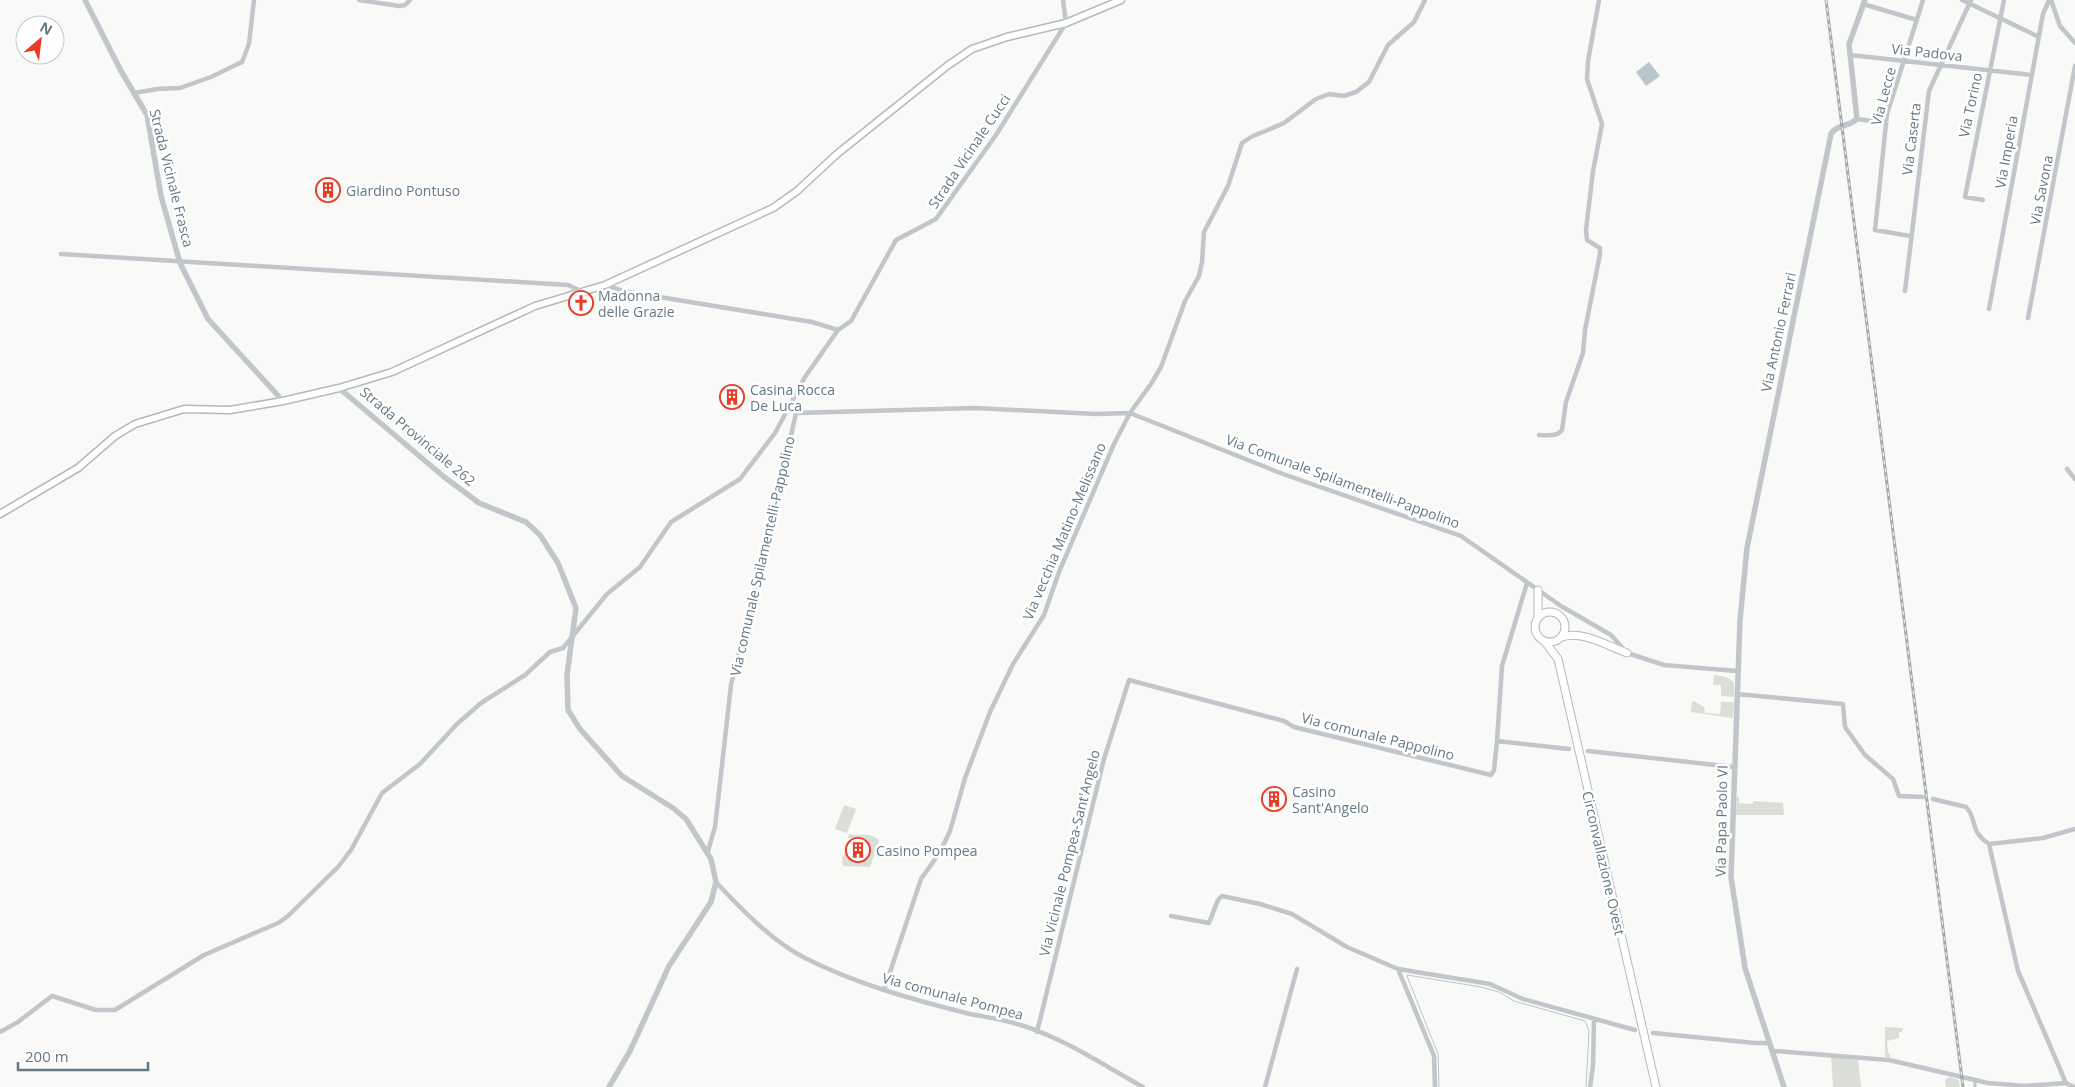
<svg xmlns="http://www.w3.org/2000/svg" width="2075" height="1087" font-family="'Open Sans',sans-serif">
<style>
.green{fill:#daded6}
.water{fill:#b8c7ca}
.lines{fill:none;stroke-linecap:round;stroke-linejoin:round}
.stream{stroke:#b8c7ca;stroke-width:1}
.secondary-casing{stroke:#b2babe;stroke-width:9}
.primary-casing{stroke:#b3babe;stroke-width:9}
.pedestrian{stroke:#c0c6c9;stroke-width:3}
.minor{stroke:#c0c6c9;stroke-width:4.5}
.tertiary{stroke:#c0c6c9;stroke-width:5.5}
.secondary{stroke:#fff;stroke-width:6}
.primary{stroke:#fff;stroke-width:7}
.rail-casing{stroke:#9fa9ae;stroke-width:3}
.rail{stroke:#fff;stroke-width:1;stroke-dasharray:4;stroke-linecap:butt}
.labels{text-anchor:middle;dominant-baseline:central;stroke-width:5;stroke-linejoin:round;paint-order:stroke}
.street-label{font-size:14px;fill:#637983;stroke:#fff}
.poi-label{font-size:14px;fill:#637983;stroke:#fff;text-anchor:start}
</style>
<rect width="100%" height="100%" fill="#f9f9f7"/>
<!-- green -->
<path class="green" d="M1714 675 1726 677 1734 682V697L1721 696V685H1713Z
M1694 701 1704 707 1705 713 1720 714 1721 702H1734L1733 718 1691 712 1692 702Z
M1737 797H1739V803L1753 804V801L1783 803 1784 815H1736Z
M844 805 856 809 847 833 835 829Z
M849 834C860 837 871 831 879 841L870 867 843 866 842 857 846 852 867 858 871 848 848 838Z
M1885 1027 1903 1028 1902 1032H1899V1038L1887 1041 1888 1053 1890 1054V1058L1885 1057Z
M1831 1056 1858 1060 1861 1087H1833Z
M1949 1077 1959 1080 1960 1087H1946L1945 1080Z"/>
<!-- water -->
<path class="water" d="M1649 62 1660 76 1646 86 1636 72Z"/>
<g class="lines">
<!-- stream -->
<path class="stream" d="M1407 975 1481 987 1499 992 1514 1001 1585 1021 1589 1031 1586 1087
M1407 976 1438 1054 1439 1087"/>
<defs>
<path id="secondary" d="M0 514 78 468 115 436 135 424 184 409 230 410 283 401 339 388 392 372 535 306 605 285 773 208 797 191 837 154 947 66 972 49 1007 37 1066 23 1121 0"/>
<path id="primary" d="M1535 627a15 15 0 1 1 30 0a15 15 0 1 1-30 0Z
M1538 617V590
M1562 637C1582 630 1608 646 1627 653
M1545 642 1558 659 1656 1087"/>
</defs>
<!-- secondary casing -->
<use href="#secondary" class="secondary-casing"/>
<!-- primary casing -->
<use href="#primary" class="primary-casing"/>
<!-- pedestrian -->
<path class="pedestrian" d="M1975 1080V1087"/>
<!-- minor -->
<path class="minor" d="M359 0 399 6 405 5 410 0
M1962 0 2039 37
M2051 0 2060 26 2075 43
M1863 4 1917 20
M1850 55 2032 75
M134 93 157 89 180 88 211 77 242 62 249 44 254 0
M1857 119 1886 123
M1983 200 1965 197 2004 0
M1910 236 1875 230 1887 114 1923 0
M61 254 568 285 583 292
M605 285 623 291 812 322 838 330
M1905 291 1929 91 1971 0
M1989 309 2043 14 2049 0
M2028 318 2075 66
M1539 435C1548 435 1557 437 1562 430L1566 402 1583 353 1585 330 1600 254V248L1587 240 1586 230 1593 171 1602 124 1587 79 1588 61 1599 0
M2067 469 2075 479
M1737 694 1843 704 1845 727 1865 755 1893 779 1899 796 1923 797
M1497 741 1502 666 1527 583
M1588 751 1734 767
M1933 799 1966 807C1978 819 1968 830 1989 844L2043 838 2075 829
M1989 844 2018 971 2066 1083
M708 851 715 827 731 685 773 518 796 413 975 408 1096 414 1130 413 1283 474 1461 536 1561 606 1611 635 1627 653 1664 665 1737 671
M716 882C740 908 773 942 805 958 856 984 914 1000 970 1014 985 1017 1000 1019 1014 1023 1061 1036 1101 1064 1143 1087
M1171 916 1209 923 1218 900 1222 896 1260 904 1292 914 1347 947 1398 969 1490 984 1523 999 1635 1030
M1398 969 1434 1056 1435 1087
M884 990 921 879 940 852 950 831 965 778 990 712 1013 664 1044 615 1059 572 1114 444 1130 413 1151 384 1161 367 1185 301 1199 276 1202 262 1204 232 1228 186 1242 143 1251 137 1284 123 1316 99 1329 94 1344 96 1356 92 1369 82 1388 45 1414 22 1425 0
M0 1032 18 1022 52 996 96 1010H115L204 955 278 923 288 916 338 867 351 850 382 793 420 764 457 724 481 703 525 675 550 652 563 648 607 594 640 567 671 522 740 479 775 433 805 377 838 330 851 321 896 240 936 219 996 135 1066 23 1063 0
M1037 1032 1104 759 1129 680 1284 721 1294 727 1491 775 1494 770 1497 741 1569 749
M1653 1033 1755 1043H1769
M1774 1051 1889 1060 1988 1083 2025 1086 2066 1083 2074 1087
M1265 1087 1297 969
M1590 1087 1593 1066 1594 1019"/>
<!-- tertiary -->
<path class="tertiary" d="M85 0 121 71 147 115 161 196 180 263 208 319 283 401
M339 388 443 476 479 503 526 522 540 535 558 563 576 608 567 675 568 710 580 729 622 776 673 808 686 819 711 859 716 882 711 902 669 966 630 1051 609 1087
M1784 1087 1745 968 1731 877 1740 620 1747 548 1831 134C1837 124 1849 127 1857 119L1849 44 1865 0"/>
<!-- secondary -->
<use href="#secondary" class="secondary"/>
<!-- primary -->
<use href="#primary" class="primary"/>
<defs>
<path id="rail" d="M1826 0 1963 1087"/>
</defs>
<!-- rail casing -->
<use href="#rail" class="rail-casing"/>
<!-- rail -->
<use href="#rail" class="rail"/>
</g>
<!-- icons -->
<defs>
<symbol id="building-ring" viewBox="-11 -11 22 22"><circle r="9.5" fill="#fff" stroke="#ea3b26" stroke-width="1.5"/><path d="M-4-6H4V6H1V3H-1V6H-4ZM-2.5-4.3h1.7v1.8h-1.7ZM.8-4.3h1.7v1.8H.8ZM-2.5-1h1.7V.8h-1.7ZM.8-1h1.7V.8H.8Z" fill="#ea3b26"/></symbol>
<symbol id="church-ring" viewBox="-11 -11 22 22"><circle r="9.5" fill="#fff" stroke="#ea3b26" stroke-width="1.5"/><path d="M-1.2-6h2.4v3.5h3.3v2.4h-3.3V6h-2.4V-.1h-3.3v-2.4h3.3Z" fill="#ea3b26"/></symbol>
</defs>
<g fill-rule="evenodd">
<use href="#building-ring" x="314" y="176" width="28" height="28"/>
<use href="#church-ring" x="567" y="289" width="28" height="28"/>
<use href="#building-ring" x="718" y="383" width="28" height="28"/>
<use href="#building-ring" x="1260" y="785" width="28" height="28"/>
<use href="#building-ring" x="844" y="836" width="28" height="28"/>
</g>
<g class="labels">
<!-- street labels -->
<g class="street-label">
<text transform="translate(1927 52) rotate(6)">Via Padova</text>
<text transform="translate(1883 96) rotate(-75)">Via Lecce</text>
<text transform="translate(1970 105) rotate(-78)">Via Torino</text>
<text transform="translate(1911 139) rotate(-83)">Via Caserta</text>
<text transform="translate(969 151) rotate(-56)">Strada Vicinale Cucci</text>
<text transform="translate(2006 152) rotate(-80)">Via Imperia</text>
<text transform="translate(172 178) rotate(76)">Strada Vicinale Frasca</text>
<text transform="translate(2041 190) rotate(-79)">Via Savona</text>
<text transform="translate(1778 332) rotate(-78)">Via Antonio Ferrari</text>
<text transform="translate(418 436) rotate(40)">Strada Provinciale 262</text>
<text transform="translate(1343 481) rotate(20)">Via Comunale Spilamentelli-Pappolino</text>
<text transform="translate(1064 531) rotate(-67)">Via vecchia Matino-Melissano</text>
<text transform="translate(762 556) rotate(-77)">Via comunale Spilamentelli-Pappolino</text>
<text transform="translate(1378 736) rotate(14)">Via comunale Pappolino</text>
<text transform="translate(1721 821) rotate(-89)">Via Papa Paolo VI</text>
<text transform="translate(1069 853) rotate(-76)">Via Vicinale Pompea-Sant'Angelo</text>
<text transform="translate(1604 863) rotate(77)">Circonvallazione Ovest</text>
<text transform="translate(953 996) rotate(15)">Via comunale Pompea</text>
</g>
<!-- poi labels -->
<g class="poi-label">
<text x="346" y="190">Giardino Pontuso</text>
<text x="598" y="295">Madonna<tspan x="598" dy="16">delle Grazie</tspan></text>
<text x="750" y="389">Casina Rocca<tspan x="750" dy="16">De Luca</tspan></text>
<text x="1292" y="791">Casino<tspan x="1292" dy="16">Sant'Angelo</tspan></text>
<text x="876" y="850">Casino Pompea</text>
</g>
</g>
<!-- north arrow -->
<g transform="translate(40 40) rotate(28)"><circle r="24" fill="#ffffff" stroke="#c1c9cd"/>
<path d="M0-4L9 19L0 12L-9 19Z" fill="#ea3b26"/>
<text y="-8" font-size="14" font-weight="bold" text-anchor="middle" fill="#637983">N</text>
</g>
<!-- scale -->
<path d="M18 1062v8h130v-8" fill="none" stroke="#637983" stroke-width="2.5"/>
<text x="25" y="1062" font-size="15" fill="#637983" stroke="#ffffff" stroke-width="4" paint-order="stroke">200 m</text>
</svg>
